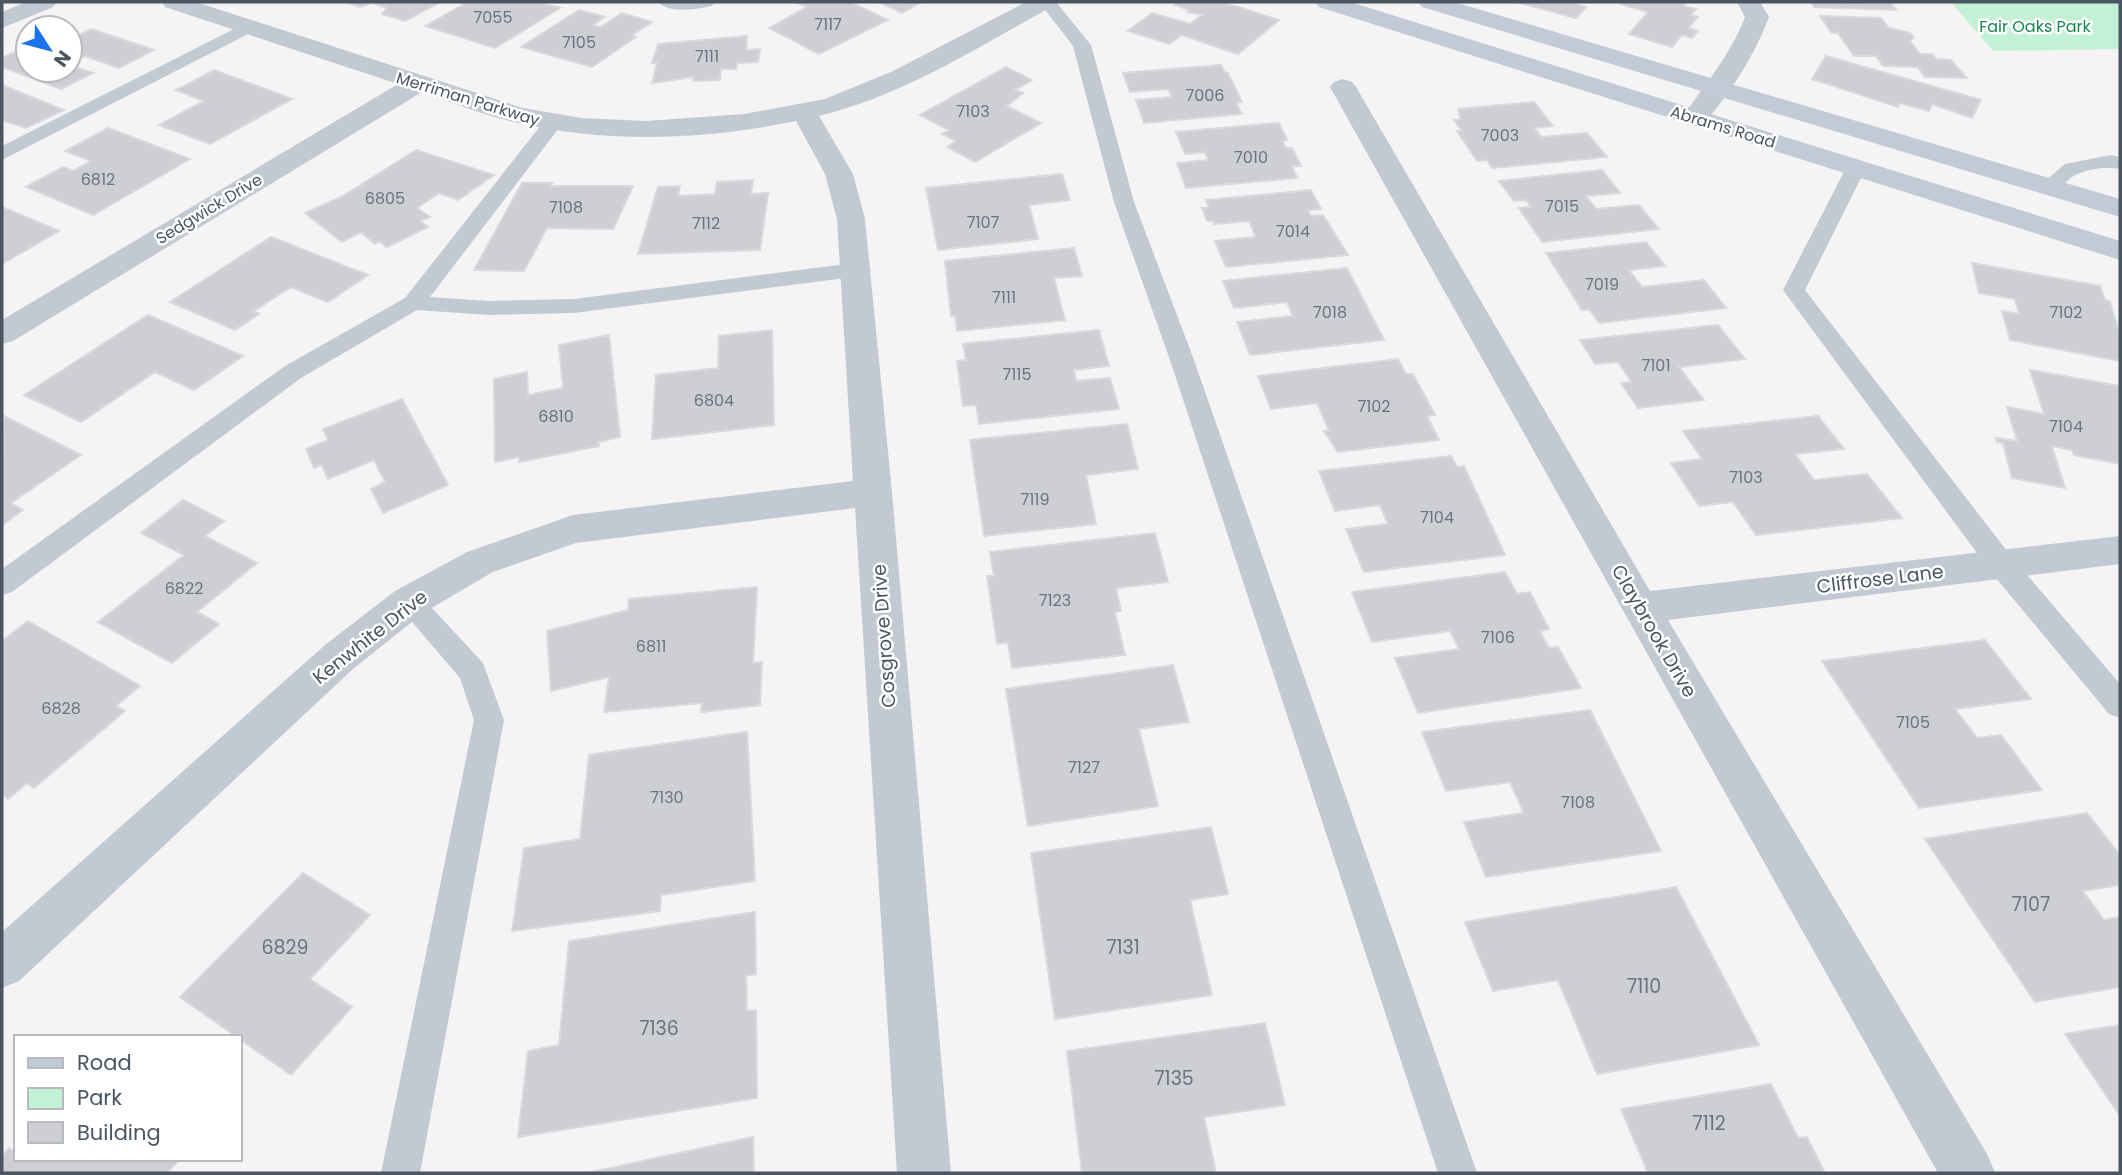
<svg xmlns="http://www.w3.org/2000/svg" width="2122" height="1175" font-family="Poppins,sans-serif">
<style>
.green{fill:#c3f1d5}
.building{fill:#cdcfd5;stroke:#d7d9de;stroke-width:2}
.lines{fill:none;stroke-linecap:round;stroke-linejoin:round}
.lane{fill:#c1cad2;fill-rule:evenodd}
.street{fill:#c1cad2;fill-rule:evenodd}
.secondary{fill:#c1cbd6;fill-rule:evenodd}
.labels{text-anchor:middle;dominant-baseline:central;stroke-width:5;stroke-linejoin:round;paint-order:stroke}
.number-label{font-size:16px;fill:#6b747e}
.far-park-label{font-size:16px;fill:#17864f;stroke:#fff}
.far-street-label{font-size:16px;fill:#4a5661;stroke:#fff}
.street-label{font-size:19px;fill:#4a5661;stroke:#fff}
.near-number-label{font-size:19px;fill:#6b747e}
</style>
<rect width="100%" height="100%" fill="#f5f3f3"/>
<!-- green -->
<path class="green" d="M1951 2H2120V49L1993 51Z"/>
<!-- building -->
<path class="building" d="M345 2H440L405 21 382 14 387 8 373 3 360 7Z
M468 2H537L560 8 495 48 425 26Z
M796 2H850L888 20 819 54 769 28 807 7Z
M879 2H921L902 13Z
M1180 2H1222L1279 20 1238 54 1182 35 1169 44 1128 31 1152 13 1190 24 1202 15 1187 12 1190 10 1175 5Z
M1517 2H1568L1586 7 1576 18Z
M1623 2H1687L1683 6 1696 9 1691 15 1698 17 1688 28 1698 31 1692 38 1682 35 1672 47 1629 34 1648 12 1620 4Z
M1811 2H1890L1896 10 1814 7Z
M579 10 605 17 593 25 601 27 622 13 652 22 632 35 636 37 592 67 521 47Z
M1820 16 1881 18 1889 28 1910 33 1914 37 1910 41 1920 54H1932L1936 59 1951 60 1967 78 1925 77 1918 67 1883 66 1876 56H1854L1838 33 1831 32Z
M91 29 154 50 119 68 85 56 70 63V33L77 36Z
M747 36 746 50 760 49 758 62 737 63 736 69H721L720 80 693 81V77L652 83 657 63H652L658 44Z
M28 46V70H70V65L93 73 61 89 2 67V58Z
M1826 56 1981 100 1972 118 1932 104 1929 111 1900 103 1898 107 1812 79Z
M1221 65 1225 73H1228L1242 102 1236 103 1242 114 1144 123 1136 100 1172 97 1168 89 1130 92 1123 73Z
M1006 67 1032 80 1015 90 1023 93 1007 106 1041 123 975 162 947 147 956 141 942 134 949 130 920 115Z
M214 70 292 99 210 144 159 125 204 101 176 90Z
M2 85 64 110 26 128 2 120Z
M1534 102 1553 126 1534 128 1542 137 1587 133 1607 157 1492 168 1487 160 1477 161 1457 131H1462L1454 120 1461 119 1458 109Z
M1279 123 1287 140 1282 141 1286 148H1292L1301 166H1292L1297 178 1186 188 1177 163 1208 160 1205 152 1185 154 1176 132Z
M108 128 190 159 93 215 26 187 63 167 73 171 91 161 65 151Z
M416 150 494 175 458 200 439 193 417 208 430 217 420 221 428 227 387 247 379 241 375 244 361 232 342 242 305 213 343 196Z
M1602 170 1620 193 1586 196 1596 209 1639 205 1659 229 1542 242 1519 208 1531 207 1526 200 1514 201 1499 181Z
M1062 174 1070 200 1029 205 1038 239 938 250 926 188Z
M753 180 751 194 768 193 760 250 638 254 658 187 680 186 678 196 715 194 717 182Z
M522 183H552L551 186H633L613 229 547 228 524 271 474 270Z
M1311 190 1321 209 1308 210 1311 216 1323 215 1348 255 1226 267 1215 241 1256 237 1249 221 1214 224 1213 221H1207L1202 208H1209L1206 200Z
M2 207 59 231 2 264Z
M271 237 368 275 328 302 291 287 254 311 259 314 235 330 170 302Z
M1646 242 1665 266 1629 270 1642 287 1704 280 1726 308 1599 323 1590 310H1582L1546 253Z
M1074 248 1082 276 1054 278 1065 320 957 331 955 315 951 316 945 261Z
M1972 263 2100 286 2105 300 2110 301 2120 337V361L2010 340 2002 311 2019 314 2015 299 1979 293Z
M1347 268 1384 340 1250 355 1237 322 1293 316 1287 302 1234 308 1223 281Z
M148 315 243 356 194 390 155 372 81 422 24 395Z
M1718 325 1745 359 1679 367 1704 400 1638 408 1621 383 1632 382 1618 362 1595 364 1580 340Z
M772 330 774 425 652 439 656 375 718 368 719 336Z
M1099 330 1109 366 1074 370 1076 381 1110 378 1119 409 979 424 976 405 963 406 957 361 966 360 963 344Z
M609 335 620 437 598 442 599 446 519 462V457L495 462 494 379 527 372 528 395 563 388 559 345Z
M1398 359 1406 374H1413L1435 415 1427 416 1439 440 1338 452 1324 431H1329L1317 403 1271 409 1258 376Z
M2030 370 2120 386V464L2074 455 2072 450 2052 446 2065 488 2012 478 2003 443 1997 442 1996 438 2017 441 2007 407 2044 414Z
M402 399 448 485 383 513 371 489 385 482 374 460 328 479 322 465 314 468 306 449 328 440 323 429Z
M4 416 81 455 11 503 23 510 2 525Z
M1818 416 1844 449 1795 454 1814 480 1867 474 1902 518 1756 535 1733 502 1699 506 1671 463 1702 459 1683 431Z
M1127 424 1138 469 1086 475 1096 524 984 536 970 440Z
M1451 456 1457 467 1464 466 1505 555 1364 572 1346 529 1388 524 1380 505 1335 511 1319 471Z
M183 500 224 521 205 536 257 563 197 612 219 624 172 663 98 622 184 555 141 533Z
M1155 533 1168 582 1116 588 1121 611 1115 612 1125 655 1012 668 1008 642 997 644 987 576H994L990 552Z
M1505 572 1517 594 1530 592 1549 629 1540 631 1549 648 1558 647 1581 688 1418 713 1395 658 1459 649 1450 631 1372 642 1352 592Z
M757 587 753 663 762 662 760 705 701 712 702 703 604 712 609 677 551 691 547 631 628 610 629 599Z
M28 621 140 686 116 706 125 711 34 788 27 783 8 799 2 795V641Z
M1985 640 2031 699 1955 709 1977 738 2001 735 2042 790 1919 808 1822 661Z
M1173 665 1189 722 1139 729 1158 806 1028 826 1006 689Z
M1590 710 1661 851 1486 877 1464 822 1524 813 1510 782 1446 791 1422 732Z
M747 732 755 881 661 895 660 911 512 931 524 848 580 839 589 755Z
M2087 813 2120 855V885L2083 891 2104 920 2120 917V987L2035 1002 1925 839Z
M1211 827 1228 894 1190 900 1212 995 1055 1019 1031 853Z
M303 873 370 915 310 979 352 1007 291 1075 180 997Z
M1676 887 1759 1045 1597 1074 1558 980 1493 991 1465 922Z
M755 912 756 974 746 976 747 1011 756 1010 757 1098 518 1137 528 1051 559 1045 569 941Z
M1265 1023 1285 1105 1204 1117 1216 1173H1082L1067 1051Z
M2120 1025V1116L2065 1034Z
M1771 1084 1798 1138 1807 1137 1825 1173H1648L1621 1109Z
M753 1137 754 1173H587Z
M9 1148 16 1153V1159H180L167 1173H2V1156Z"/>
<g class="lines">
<!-- lane -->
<path class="lane" d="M658 2H714L712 6C697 9 669 14 658 2Z
M1039 2H1056L1091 45 1134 202 1194 360 1477 1173H1438L1170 360 1114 202 1073 46Z
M250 21 259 26 256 30 2 160V146Z
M552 118 562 124 430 297 488 301 574 299 854 263 862 265 865 270 862 275 854 277 574 313 488 315 417 310 301 378 12 592 2 595V569L285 366 405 298 545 120Z
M2111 155 2120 157V169C2108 167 2092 168 2080 173 2065 178 2059 196 2041 191L2038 187 2065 164Z
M1856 162 1863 164 1866 168 1805 290 2011 556 2120 684V718L2109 714 1991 572 1783 290 1846 168 1849 164Z
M409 591 419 594 483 663 504 720 420 1173H381L474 720 460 678 395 602 399 594Z"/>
<!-- street -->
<path class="street" d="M26 2H57L53 7 2 28V12Z
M162 2H196L523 108 581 118 646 121 744 114 825 99 893 71 1026 2H1055L1051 7C977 48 902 96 819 116L853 174 865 219 892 492 951 1173H897L855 508 576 543 493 572 423 613 353 669 19 981 2 988V932L325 645 395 591 467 552 573 515 853 481 837 219 825 174 796 121C703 140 606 144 514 122 482 115 452 102 422 92L13 341 2 344V320L398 84 165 7Z
M1737 2H1760L1769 17C1754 57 1731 91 1704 124L1695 126 1686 124 1682 118C1705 84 1730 56 1745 17Z
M1343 79 1352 82 1356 87 1650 591 2120 536V564L1668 620 1987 1154 1995 1173H1938L1330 87 1334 82Z"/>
<!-- secondary -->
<path class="secondary" d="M1315 2H1350L2120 241V260L1319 7Z
M1418 2H1454L2120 199V217L1422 7Z"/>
</g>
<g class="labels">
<!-- number labels -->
<g class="number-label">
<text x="493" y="17">7055</text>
<text x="828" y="24">7117</text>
<text x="579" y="42">7105</text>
<text x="707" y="56">7111</text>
<text x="1205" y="95">7006</text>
<text x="973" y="111">7103</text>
<text x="1500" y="135">7003</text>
<text x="1251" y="157">7010</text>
<text x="98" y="179">6812</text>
<text x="385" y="198">6805</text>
<text x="1562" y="206">7015</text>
<text x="566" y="207">7108</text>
<text x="983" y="222">7107</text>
<text x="706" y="223">7112</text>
<text x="1293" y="231">7014</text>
<text x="1602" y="284">7019</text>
<text x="1004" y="297">7111</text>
<text x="1330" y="312">7018</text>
<text x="2066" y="312">7102</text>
<text x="1656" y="365">7101</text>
<text x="1017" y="374">7115</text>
<text x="714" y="400">6804</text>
<text x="1374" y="406">7102</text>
<text x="556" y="416">6810</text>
<text x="2066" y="426">7104</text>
<text x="1746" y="477">7103</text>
<text x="1035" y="499">7119</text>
<text x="1437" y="517">7104</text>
<text x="184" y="588">6822</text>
<text x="1055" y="600">7123</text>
<text x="1498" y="637">7106</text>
<text x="651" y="646">6811</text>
<text x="61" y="708">6828</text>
<text x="1913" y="722">7105</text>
<text x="1084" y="767">7127</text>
<text x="667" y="797">7130</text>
<text x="1578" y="802">7108</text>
</g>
<!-- far-park labels -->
<g class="far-park-label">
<text x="2035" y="26">Fair Oaks Park</text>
</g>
<!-- far-street labels -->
<g class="far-street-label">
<text transform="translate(468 99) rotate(17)">Merriman Parkway</text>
<text transform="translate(1723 127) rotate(17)">Abrams Road</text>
<text transform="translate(209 209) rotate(-31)">Sedgwick Drive</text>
</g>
<!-- street labels -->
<g class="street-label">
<text transform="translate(1880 579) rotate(-7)">Cliffrose Lane</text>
<text transform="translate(1654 631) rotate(60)">Claybrook Drive</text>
<text transform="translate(884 636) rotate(-94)">Cosgrove Drive</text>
<text transform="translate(370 637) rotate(-38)">Kenwhite Drive</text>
</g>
<!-- near-number labels -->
<g class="near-number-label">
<text x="2031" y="904">7107</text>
<text x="285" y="947">6829</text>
<text x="1123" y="947">7131</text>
<text x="1644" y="986">7110</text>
<text x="659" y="1028">7136</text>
<text x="1174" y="1078">7135</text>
<text x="1709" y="1123">7112</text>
</g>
</g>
<!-- border -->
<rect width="2122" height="1175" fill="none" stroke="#4a5661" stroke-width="7"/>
<!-- legend -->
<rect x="14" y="1035" width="228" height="126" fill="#ffffff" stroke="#b7bbc0" stroke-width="2"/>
<rect x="28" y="1058" width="35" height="10" fill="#c1cbd6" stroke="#b7bbc0" stroke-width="2"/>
<text x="77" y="1070" font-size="21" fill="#4a5661">Road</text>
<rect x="28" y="1088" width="35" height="21" fill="#c3f1d5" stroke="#b7bbc0" stroke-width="2"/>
<text x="77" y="1105" font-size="21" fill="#4a5661">Park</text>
<rect x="28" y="1122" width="35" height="21" fill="#cdcfd5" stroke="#b7bbc0" stroke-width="2"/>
<text x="77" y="1140" font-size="21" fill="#4a5661">Building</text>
<!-- north arrow -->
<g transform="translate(49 49) rotate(126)"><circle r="33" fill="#ffffff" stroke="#b7bbc0" stroke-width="2"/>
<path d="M0-5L12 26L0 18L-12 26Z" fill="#1a73e8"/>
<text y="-10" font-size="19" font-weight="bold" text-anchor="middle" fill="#4a5661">N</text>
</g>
</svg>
